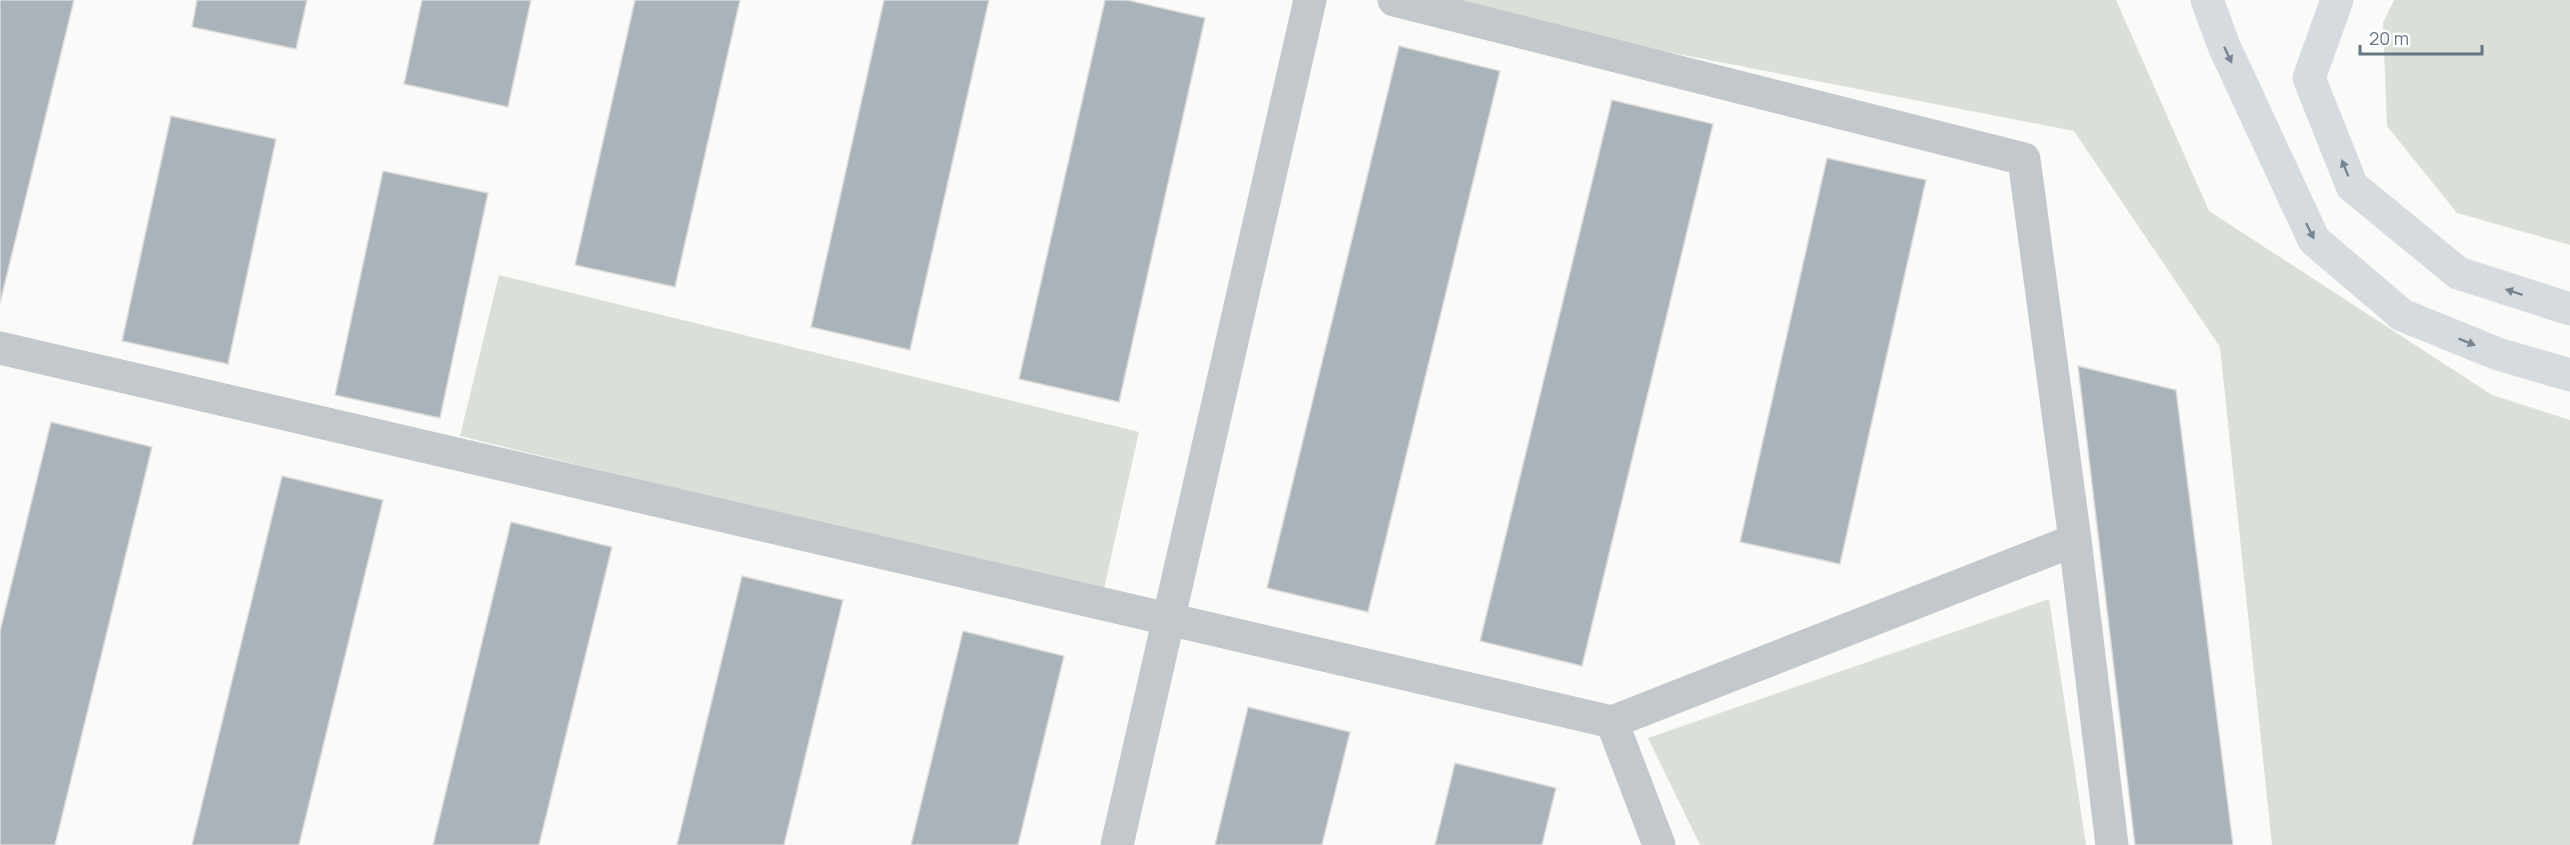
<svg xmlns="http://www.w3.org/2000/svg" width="2570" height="845" font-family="Manrope,sans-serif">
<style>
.green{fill:#dadfd7}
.building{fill:#aab3b9;stroke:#dcdcda;stroke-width:1.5}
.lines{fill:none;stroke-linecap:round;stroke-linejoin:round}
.street{stroke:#c3c8cc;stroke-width:33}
.primary{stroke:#d6dbdf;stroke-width:33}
.oneway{fill:#768591}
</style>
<rect width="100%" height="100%" fill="#fafaf8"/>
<!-- green -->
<path class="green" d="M1400 0H2116L2209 211 2492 395 2570 420V845H2272L2220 347 2074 131Z
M2394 0H2570V245L2457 213 2387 126 2383 23Z
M499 275 1139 432 1103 593 460 436Z
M2049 599 2086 845H1700L1648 738Z"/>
<!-- building -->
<path class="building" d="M0 0H74L0 303Z
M197 0H307L296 49 192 27Z
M422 0H531L508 107 404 84Z
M635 0H740L675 287 575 265Z
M884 0H989L910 350 811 327Z
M1105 0H1127L1205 18 1119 402 1019 379Z
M1399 46 1500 71 1368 612 1267 588Z
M1612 100 1713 124 1582 666 1480 641Z
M171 116 276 139 228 364 122 341Z
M1827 158 1926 180 1840 564 1740 542Z
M383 171 488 193 440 418 335 395Z
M2078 366 2176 390 2233 845H2135Z
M51 422 152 447 55 845H0V631Z
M282 476 383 500 299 845H192Z
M511 522 612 547 539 845H433Z
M742 576 843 600 784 845H677Z
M963 631 1064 656 1018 845H911Z
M1248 707 1350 732 1322 845H1215Z
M1455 763 1556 788 1542 845H1435Z"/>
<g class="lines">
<!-- street -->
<path class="street" d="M1394 0 2024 159 2075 540 2112 845
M0 348 1612 722 1659 845
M1612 722 2075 540
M1117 845 1310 0"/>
<!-- primary -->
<path class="primary" d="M2207 0 2224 46 2314 240 2402 315 2498 354 2570 375
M2337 0 2309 78 2352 186 2458 273 2570 309"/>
</g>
<!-- one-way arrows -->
<defs><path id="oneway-solid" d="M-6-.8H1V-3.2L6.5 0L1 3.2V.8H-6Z" transform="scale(1.5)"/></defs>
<g class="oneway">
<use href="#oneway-solid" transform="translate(2228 55) rotate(65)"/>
<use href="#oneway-solid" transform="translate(2345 168) rotate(-112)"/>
<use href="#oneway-solid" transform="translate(2310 231) rotate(64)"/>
<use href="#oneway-solid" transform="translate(2514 292) rotate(-162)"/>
<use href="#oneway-solid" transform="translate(2467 342) rotate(22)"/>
</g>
<!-- scale -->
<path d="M2360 45v9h122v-9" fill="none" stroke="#657683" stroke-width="3"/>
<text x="2369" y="45" font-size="18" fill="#657683" stroke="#ffffff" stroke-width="4.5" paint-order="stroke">20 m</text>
</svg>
